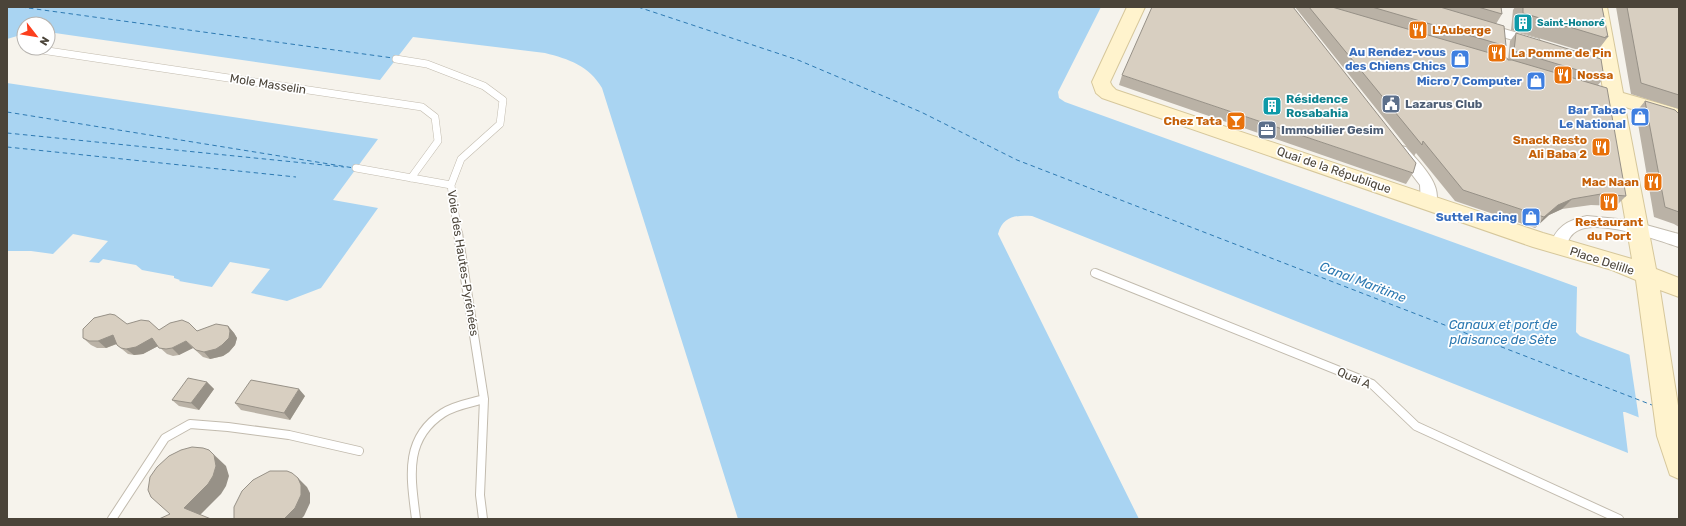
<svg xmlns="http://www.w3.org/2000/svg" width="1686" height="526" font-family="Rubik,sans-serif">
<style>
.water{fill:#a9d4f2}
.pier{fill:#f6f3ec}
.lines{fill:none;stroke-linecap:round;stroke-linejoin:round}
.ferry{stroke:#2e7ab2;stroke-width:1;stroke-dasharray:4.5 3.5;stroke-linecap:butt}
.service-far1-casing{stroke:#c2bbae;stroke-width:8}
.service-casing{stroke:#c2bbae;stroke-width:10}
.minor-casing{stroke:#c2bbae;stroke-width:2}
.secondary-casing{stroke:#d6c79b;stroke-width:2}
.service-far1{stroke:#fff;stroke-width:7}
.service{stroke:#fff;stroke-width:8}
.minor{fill:#fff;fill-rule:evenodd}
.secondary{fill:#fff3cd;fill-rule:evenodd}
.wall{fill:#bab2a6}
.shaded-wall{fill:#979187}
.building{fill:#d8cfc1;stroke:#979187}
.labels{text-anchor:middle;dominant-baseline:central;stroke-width:3.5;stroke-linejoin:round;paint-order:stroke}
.far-culture-label{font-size:10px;font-weight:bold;fill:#0d838f;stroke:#fff;text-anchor:start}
.food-label{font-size:12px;font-weight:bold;fill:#c56008;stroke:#fff;text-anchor:start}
.shop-label{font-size:12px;font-weight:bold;fill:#366cbe;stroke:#fff;text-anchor:end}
.street-label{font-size:12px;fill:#4b4439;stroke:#fff}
.culture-label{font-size:12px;font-weight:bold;fill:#0d838f;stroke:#fff;text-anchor:start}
.service-label{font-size:12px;font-weight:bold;fill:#4e5e75;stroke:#fff;text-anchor:start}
.water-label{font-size:13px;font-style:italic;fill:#2e7ab2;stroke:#fff}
</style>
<rect width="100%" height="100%" fill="#f6f3ec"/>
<!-- water -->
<path class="water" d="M7 7H1101L1058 92 1059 98 1065 102 1577 287 1576 332 1580 336 1638 358 1679 433 1625 412H1623L1628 453 1032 216C1016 215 1003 216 998 234L1139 519H738L602 88C589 66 569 59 545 53L413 37 380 80 48 32V24H24V34L7 39Z
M7 83 378 139 333 200 378 208 321 288 287 301 251 293 270 269 230 262 212 287 179 281 180 280 174 278V276L142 270 136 265 103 259 99 263 89 262 108 241 73 234 53 254 31 251H7Z"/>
<!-- pier -->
<path class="pier" d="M1629 352 1679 370V435L1639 419Z"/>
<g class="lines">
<!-- ferry -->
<path class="ferry" d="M21 7 393 58
M638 7 798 60 921 112 1017 160 1652 405
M7 112 354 168
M7 133 344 167
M7 147 296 177"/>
<defs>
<path id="service-far1" d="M28 48 422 107 435 117 438 141 411 178
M396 59 427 64 484 86 503 100 500 124 461 159 451 185 458 234
M356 168 451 185"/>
<path id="service" d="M458 233 484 399 480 495 483 519
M1095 273 1372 384 1416 426 1619 519
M112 519 165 438 190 424 228 427 289 435 359 451
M416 519C411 478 403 439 443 413 455 405 471 403 484 399"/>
<path id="minor" d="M1483 23 1539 39 1540 42 1539 45 1534 46 1478 30 1477 27 1478 24Z
M1401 146 1406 147C1418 162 1446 186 1434 207L1429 209 1424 207 1421 203 1420 185 1394 151 1396 147Z
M1587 216 1628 220 1675 233 1679 234V247C1657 240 1597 218 1577 231 1568 236 1568 243 1564 251L1558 253 1552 251 1550 247C1555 227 1568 220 1587 216Z"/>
<path id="secondary" d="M1127 7H1145L1110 82 1112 86 1116 90 1543 233 1632 259 1589 7H1607L1623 93 1679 109V123L1625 107 1656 269 1679 278V297L1660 290 1679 412V479L1670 475 1657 436 1636 280 1612 270 1533 247 1102 98 1096 93 1092 82Z"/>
</defs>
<!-- service-far1 casing -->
<use href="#service-far1" class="service-far1-casing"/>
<!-- service casing -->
<use href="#service" class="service-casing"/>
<!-- minor casing -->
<use href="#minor" class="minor-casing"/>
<!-- secondary casing -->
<use href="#secondary" class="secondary-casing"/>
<!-- service-far1 -->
<use href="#service-far1" class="service-far1"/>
<!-- service -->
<use href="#service" class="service"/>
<!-- minor -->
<use href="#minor" class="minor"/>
<!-- secondary -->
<use href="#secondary" class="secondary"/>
</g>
<!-- wall -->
<path class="wall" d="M1295 7H1501L1502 14 1496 24 1506 46 1499 56 1508 60 1510 41 1516 33 1604 78 1598 85 1626 196 1616 206 1591 205 1562 209 1549 215 1535 228 1455 201 1416 153 1414 156Z
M1515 7H1602L1608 37 1595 54 1593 53 1592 54 1511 30 1513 10Z
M1616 7H1679V109L1631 94Z
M1122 75 1413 173 1406 184 1119 85Z
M1645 101 1679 114V227L1674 224 1654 217 1636 112Z
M127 324 159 330 197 331 228 326 234 333 237 338 235 345 229 352 223 356 210 359 203 357 193 348 179 355 173 356 167 354 158 346 143 354 134 355 128 354 117 345V344L106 348H97L91 345 83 338Z
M207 382 214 389 199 410 179 406 172 400Z
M305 396 290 420 241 410 235 403Z"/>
<!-- shaded-wall -->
<path class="shaded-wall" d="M1572 199 1562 209 1549 215 1535 228 1544 217 1558 205Z
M228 326 234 333 237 338 235 345 229 352 223 356 210 359 204 352Z
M113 335 121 342 106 348 98 341Z
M152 338 160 345 143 354 134 355 126 349Z
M186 341 193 348 179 355 172 348Z
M207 382 214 389 199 410 191 403Z
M299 389 305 396 290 420 284 413Z
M209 450 226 466 229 476 226 486 221 494 197 518 184 508Z
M298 478 307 487 310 493V503L304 516 301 519H284Z"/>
<!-- building -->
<path class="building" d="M1152 7H1293L1416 163 1413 173 1122 75Z
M1309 7H1332L1507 58 1508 60H1512L1607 88 1626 196 1601 194 1572 199 1558 205 1544 217 1463 190 1423 141 1422 145Z
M1372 7H1440L1504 26 1506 46Z
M1478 7H1501L1502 14Z
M1523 7H1602L1608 37 1606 36V38L1523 13Z
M1627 7H1679V95L1641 83Z
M1516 33 1601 59 1604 78 1514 51Z
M1645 101 1675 110 1679 114V212L1665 207Z
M110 314 115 315 127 324 141 320 149 321 159 330 170 323 182 320 189 323 197 331 216 324 228 326 230 331 229 338 222 345 216 349 204 352 196 350 186 341 172 348 166 349 159 348 152 338 136 347 126 349 121 348 117 345 113 335 98 341H89L83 338V329L94 318Z
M188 378 207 382 191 403 172 400Z
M251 380 299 389 284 413 235 403Z
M192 447 203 448 209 450 214 455 216 466 213 476 208 484 184 508 211 519H159L170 514 151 497 148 490 150 477 157 467 169 456 181 450Z
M270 471H287L292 473 298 478 301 485V495L295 508 284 519H234V507L242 491 253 480Z"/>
<!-- icons -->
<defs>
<symbol id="building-square" viewBox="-11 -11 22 22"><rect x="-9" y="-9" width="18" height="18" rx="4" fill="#0f9aa8" stroke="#fff"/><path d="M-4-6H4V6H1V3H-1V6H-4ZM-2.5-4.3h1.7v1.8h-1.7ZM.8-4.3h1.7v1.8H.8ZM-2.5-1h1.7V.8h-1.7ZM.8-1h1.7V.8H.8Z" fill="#fff"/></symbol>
<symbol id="restaurant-square" viewBox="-11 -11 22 22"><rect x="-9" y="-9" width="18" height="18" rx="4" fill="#e8710a" stroke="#fff"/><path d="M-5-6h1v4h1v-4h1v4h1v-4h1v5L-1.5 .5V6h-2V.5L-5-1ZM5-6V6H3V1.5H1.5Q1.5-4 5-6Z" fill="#fff"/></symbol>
<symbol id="shop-square" viewBox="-11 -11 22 22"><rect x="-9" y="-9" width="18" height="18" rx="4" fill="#3f7fe0" stroke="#fff"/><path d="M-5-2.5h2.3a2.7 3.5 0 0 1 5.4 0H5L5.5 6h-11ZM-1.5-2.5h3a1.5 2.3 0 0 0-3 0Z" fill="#fff"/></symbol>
<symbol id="civic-square" viewBox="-11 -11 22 22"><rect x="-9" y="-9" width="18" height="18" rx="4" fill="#5c6f8a" stroke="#fff"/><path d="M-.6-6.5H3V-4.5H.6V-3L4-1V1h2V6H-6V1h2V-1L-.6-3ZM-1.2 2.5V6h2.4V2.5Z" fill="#fff"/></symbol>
<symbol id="bar-square" viewBox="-11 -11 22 22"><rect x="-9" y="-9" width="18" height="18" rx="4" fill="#e8710a" stroke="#fff"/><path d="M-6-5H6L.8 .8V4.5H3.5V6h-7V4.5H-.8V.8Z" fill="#fff"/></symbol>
<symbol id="office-square" viewBox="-11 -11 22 22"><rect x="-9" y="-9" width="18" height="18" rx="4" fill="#5c6f8a" stroke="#fff"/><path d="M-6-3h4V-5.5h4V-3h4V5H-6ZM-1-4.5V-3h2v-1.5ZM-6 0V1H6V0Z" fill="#fff"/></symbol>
</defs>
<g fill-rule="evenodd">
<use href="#building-square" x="1512" y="12" width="22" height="22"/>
<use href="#restaurant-square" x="1407" y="19" width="22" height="22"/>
<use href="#restaurant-square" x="1486" y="42" width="22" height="22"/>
<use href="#shop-square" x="1449" y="48" width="22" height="22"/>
<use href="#restaurant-square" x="1552" y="64" width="22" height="22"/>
<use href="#shop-square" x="1525" y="70" width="22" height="22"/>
<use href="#civic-square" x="1380" y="93" width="22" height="22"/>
<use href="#building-square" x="1261" y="95" width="22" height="22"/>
<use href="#shop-square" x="1629" y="106" width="22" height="22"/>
<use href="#bar-square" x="1225" y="110" width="22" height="22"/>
<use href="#office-square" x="1256" y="119" width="22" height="22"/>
<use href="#restaurant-square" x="1590" y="136" width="22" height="22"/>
<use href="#restaurant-square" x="1642" y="171" width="22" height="22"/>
<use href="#restaurant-square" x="1598" y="191" width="22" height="22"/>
<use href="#shop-square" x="1520" y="206" width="22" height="22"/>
</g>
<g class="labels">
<!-- far-culture labels -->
<g class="far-culture-label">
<text x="1537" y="23">Saint-Honoré</text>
</g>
<!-- food labels -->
<g class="food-label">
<text x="1432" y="30">L'Auberge</text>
<text x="1511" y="53">La Pomme de Pin</text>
<text x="1577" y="75">Nossa</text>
<text x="1222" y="121" text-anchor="end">Chez Tata</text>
<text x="1587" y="140" text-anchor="end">Snack Resto<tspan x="1587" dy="14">Ali Baba 2</tspan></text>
<text x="1639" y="182" text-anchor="end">Mac Naan</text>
<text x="1609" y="222" text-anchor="middle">Restaurant<tspan x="1609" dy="14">du Port</tspan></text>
</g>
<!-- shop labels -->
<g class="shop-label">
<text x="1446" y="52">Au Rendez-vous<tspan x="1446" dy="14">des Chiens Chics</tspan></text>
<text x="1522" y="81">Micro 7 Computer</text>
<text x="1626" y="110">Bar Tabac<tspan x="1626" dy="14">Le National</tspan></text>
<text x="1517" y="217">Suttel Racing</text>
</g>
<!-- street labels -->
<g class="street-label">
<text transform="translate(268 84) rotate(9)">Mole Masselin</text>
<text transform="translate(1334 170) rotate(19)">Quai de la République</text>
<text transform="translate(1602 261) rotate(18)">Place Delille</text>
<text transform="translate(463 263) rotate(81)">Voie des Hautes-Pyrénées</text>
<text transform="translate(1354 378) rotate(24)">Quai A</text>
</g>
<!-- culture labels -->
<g class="culture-label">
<text x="1286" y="99">Résidence<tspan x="1286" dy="14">Rosabahia</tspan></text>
</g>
<!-- service labels -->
<g class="service-label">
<text x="1405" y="104">Lazarus Club</text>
<text x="1281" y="130">Immobilier Gesim</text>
</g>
<!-- water labels -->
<g class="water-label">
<text transform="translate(1363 282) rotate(21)">Canal Maritime</text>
<text x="1503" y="324">Canaux et port de<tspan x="1503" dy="15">plaisance de Sète</tspan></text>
</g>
</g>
<!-- border -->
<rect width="1686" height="526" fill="none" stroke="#4b4439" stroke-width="16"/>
<!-- north arrow -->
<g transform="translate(36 36) rotate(121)"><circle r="19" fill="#ffffff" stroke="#b7b4b0"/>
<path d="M0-3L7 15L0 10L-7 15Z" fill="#fc3f1d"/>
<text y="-6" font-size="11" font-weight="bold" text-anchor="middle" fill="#4b4439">N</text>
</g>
</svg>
